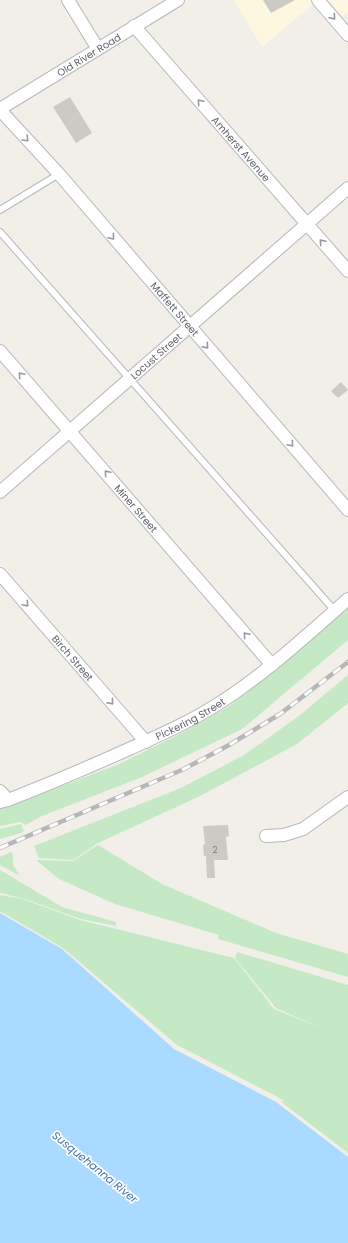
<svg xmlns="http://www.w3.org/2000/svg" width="348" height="1243" font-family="Poppins,sans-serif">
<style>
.commercial{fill:#fef7e0}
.green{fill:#c5e8c5}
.water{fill:#aadaff}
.building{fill:#cccac5}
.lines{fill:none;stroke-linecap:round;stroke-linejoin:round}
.lane-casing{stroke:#b5b8bc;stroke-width:8}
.street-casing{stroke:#b5b8bc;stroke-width:14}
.lane{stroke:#fff;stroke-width:6}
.street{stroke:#fff;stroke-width:12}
.rail-casing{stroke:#b6b7b8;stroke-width:4.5}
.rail{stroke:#fff;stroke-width:3;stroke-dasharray:9;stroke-linecap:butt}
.oneway{stroke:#979a9d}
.labels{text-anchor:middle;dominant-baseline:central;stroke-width:3.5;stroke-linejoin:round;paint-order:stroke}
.number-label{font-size:8px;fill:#7a7d7f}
.street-label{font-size:10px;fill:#5f6368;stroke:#fff}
.water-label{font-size:11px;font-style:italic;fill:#4174aa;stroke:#fff}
</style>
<rect width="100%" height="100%" fill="#f1efe8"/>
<!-- commercial -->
<path class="commercial" d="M234 0H318L262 47Z
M327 0H348V12L342 16Z"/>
<!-- green -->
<path class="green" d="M348 607V640L242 729 142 777 42 816 25 825 21 822 0 826V809L15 804 117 765 182 733 228 707 280 667Z
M348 675V703L297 744 198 797 98 843 73 860 39 858 34 846 181 788 244 755 299 716Z
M21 824 24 832 0 839V829Z
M98 845 162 884 276 933 348 954V977L218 939 219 935 115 904 59 879 36 860 73 861Z
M11 852 13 855V865L20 876 0 865V857Z
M0 870 62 907 116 922V926L81 919 25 899 0 893Z
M0 895 23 899 80 920 234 958 274 1009 306 1022 348 1036V1153L280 1101 285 1102 278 1097 177 1045 63 948 0 911Z
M237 952 348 985V1036L307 1022 276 1008 235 958Z"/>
<!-- water -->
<path class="water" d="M0 913 62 949 174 1049 276 1102 348 1157V1243H0Z"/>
<!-- building -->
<path class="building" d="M263 0H295L271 13Z
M70 97 92 133 76 143 53 107Z
M341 382 348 390 338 398 331 391Z
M228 825 229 836 226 837 228 860H214L215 878H207L206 856H204L203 845 205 844 203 826Z"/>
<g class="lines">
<defs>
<path id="lane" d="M0 210 59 174
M0 232 335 611"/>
<g id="street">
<path d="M68 0 98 49"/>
<path d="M318 0 348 35"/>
<path id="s1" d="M134 26 348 271"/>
<path id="s2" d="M0 109 178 0"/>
<path id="s3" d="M0 110 59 174 348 510"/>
<path id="s4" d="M0 351 272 665"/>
<path id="s5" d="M0 492 348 188"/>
<path id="s6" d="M0 574 146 742"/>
<path d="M0 791 8 800"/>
<path id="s7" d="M0 802 8 800C49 784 89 767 129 749 160 735 192 721 221 702 266 673 307 635 348 599"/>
<path d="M266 836 284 835 303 829 348 797"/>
</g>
</defs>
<!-- lane casing -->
<use href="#lane" class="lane-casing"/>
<!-- street casing -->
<use href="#street" class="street-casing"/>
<!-- lane -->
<use href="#lane" class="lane"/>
<!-- street -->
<use href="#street" class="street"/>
<defs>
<path id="rail" d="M0 848 184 769 229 745 280 714 348 662"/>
</defs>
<!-- rail casing -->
<use href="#rail" class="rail-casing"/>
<!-- rail -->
<use href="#rail" class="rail"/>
</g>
<!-- one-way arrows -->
<defs><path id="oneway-chevron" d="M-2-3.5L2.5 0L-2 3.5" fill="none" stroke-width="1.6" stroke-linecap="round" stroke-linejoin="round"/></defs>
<g class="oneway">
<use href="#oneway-chevron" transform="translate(333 17) rotate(49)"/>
<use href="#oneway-chevron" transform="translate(200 102) rotate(-131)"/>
<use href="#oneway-chevron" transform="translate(26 139) rotate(47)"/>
<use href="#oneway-chevron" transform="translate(112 237) rotate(50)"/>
<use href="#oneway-chevron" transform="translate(322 242) rotate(-131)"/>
<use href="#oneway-chevron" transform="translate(206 346) rotate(49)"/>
<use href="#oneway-chevron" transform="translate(21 375) rotate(-131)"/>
<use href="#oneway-chevron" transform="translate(291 444) rotate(49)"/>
<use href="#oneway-chevron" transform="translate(107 473) rotate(-131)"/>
<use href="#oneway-chevron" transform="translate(26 604) rotate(49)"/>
<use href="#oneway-chevron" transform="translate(246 635) rotate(-131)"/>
<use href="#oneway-chevron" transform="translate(111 702) rotate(49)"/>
</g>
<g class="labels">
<!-- number labels -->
<g class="number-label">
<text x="215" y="850">2</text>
</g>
<!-- street labels -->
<g class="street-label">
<text stroke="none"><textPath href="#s2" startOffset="104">Old River Road</textPath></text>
<text stroke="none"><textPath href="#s1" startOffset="163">Amherst Avenue</textPath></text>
<text stroke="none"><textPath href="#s3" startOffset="265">Maffett Street</textPath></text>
<text stroke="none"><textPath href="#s5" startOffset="207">Locust Street</textPath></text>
<text stroke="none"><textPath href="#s4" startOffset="208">Miner Street</textPath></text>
<text stroke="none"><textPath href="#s6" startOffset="111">Birch Street</textPath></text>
<text stroke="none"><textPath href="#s7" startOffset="208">Pickering Street</textPath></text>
</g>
<!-- water labels -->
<g class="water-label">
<text transform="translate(95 1167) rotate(39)">Susquehanna River</text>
</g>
</g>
</svg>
